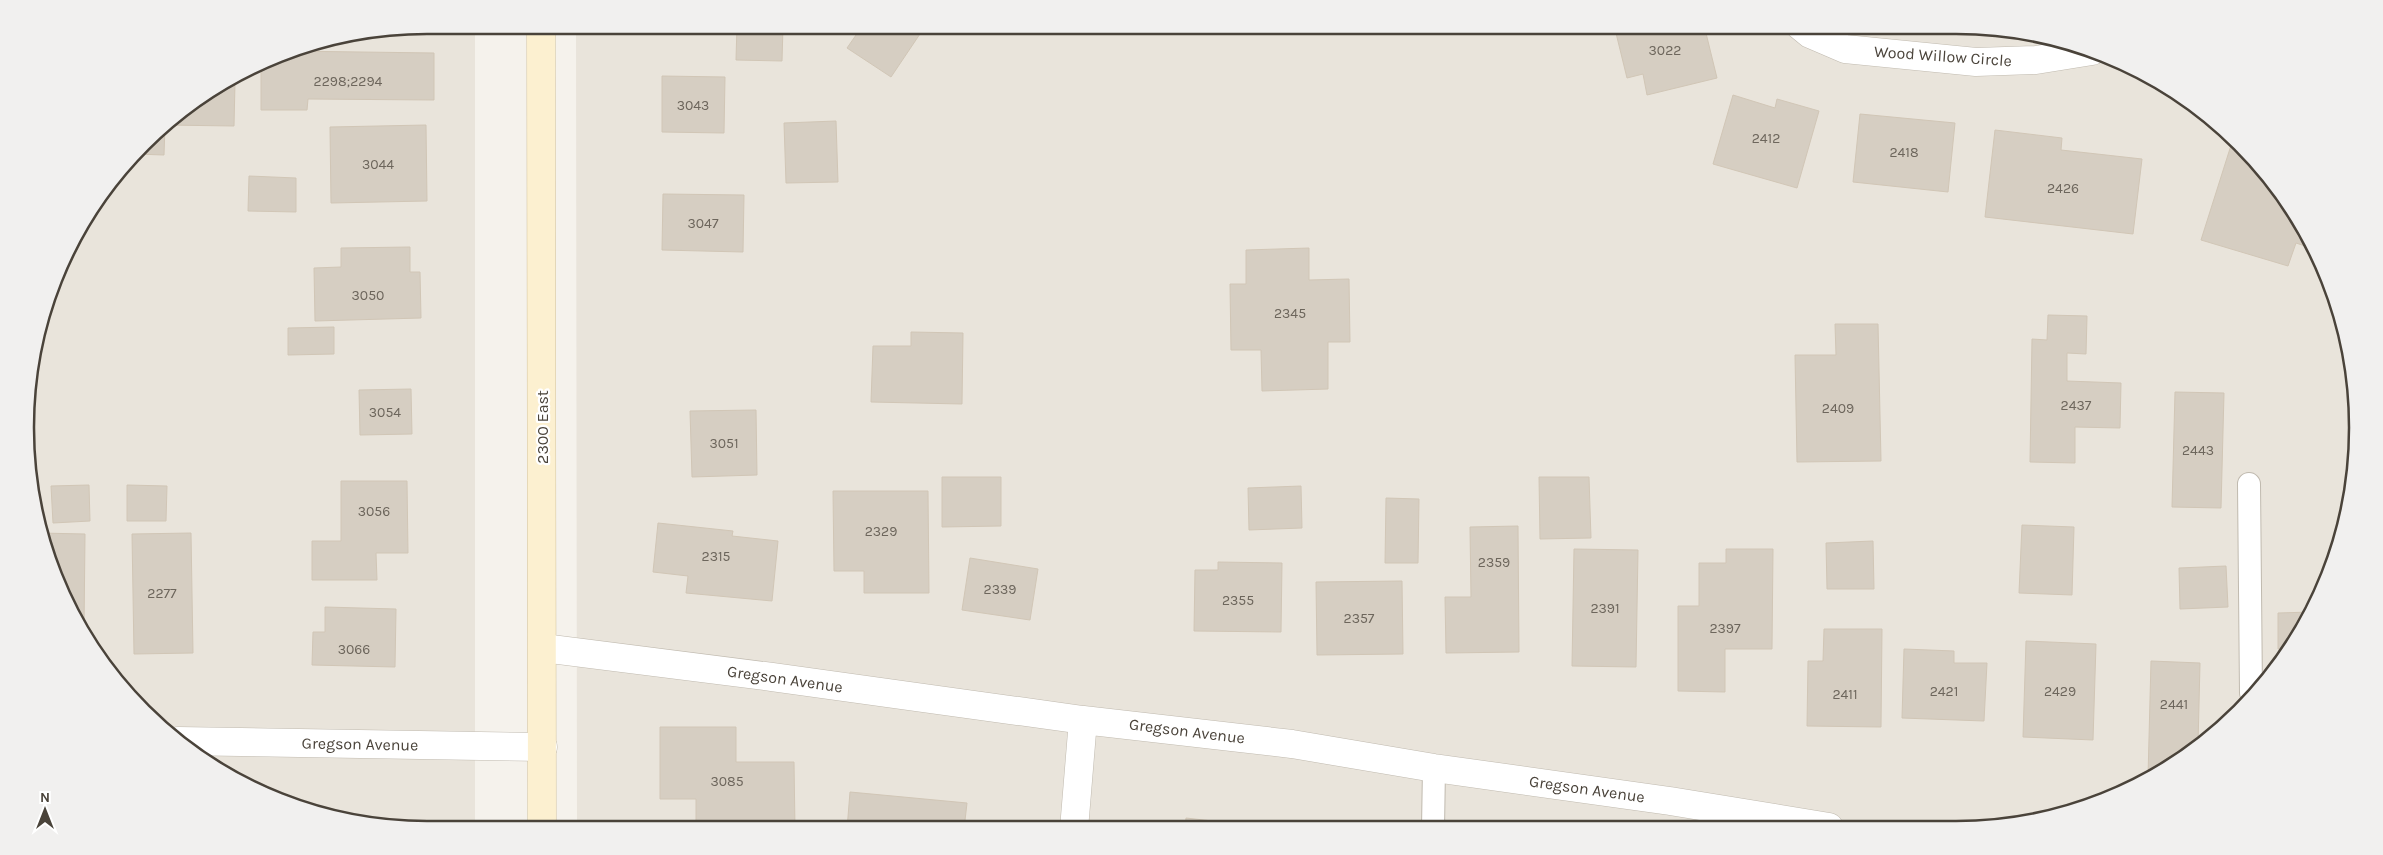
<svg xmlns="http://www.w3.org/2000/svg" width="2383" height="855" font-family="Karla,sans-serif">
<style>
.residential{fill:#e9e4db}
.building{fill:#d6cec2;stroke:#d1c6b6}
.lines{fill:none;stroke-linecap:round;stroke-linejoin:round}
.lane-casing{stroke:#c0baaf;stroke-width:24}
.street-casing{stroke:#c0baaf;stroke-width:29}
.secondary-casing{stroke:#d2c39f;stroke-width:29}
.lane{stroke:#fff;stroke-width:22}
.street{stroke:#fff;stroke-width:28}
.secondary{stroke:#fcf0d0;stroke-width:28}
.labels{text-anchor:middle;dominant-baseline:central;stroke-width:4.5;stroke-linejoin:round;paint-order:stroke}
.number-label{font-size:14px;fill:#6d665c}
.street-label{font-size:16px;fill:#4a433a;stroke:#fff}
.rim{fill:none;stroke:#4a433a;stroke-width:2.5}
</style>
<rect width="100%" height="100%" fill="#f5f2ec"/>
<!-- residential -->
<path class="residential" d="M427 25H475V830H427L324 816 204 762 143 712 93 651 39 531 26 454 28 375 67 249 108 183 162 125 274 56 349 33Z
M576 25H1955L2059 39 2133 66 2200 108 2258 162 2304 226 2337 298 2355 375 2357 454 2344 531 2304 629 2221 730 2133 789 2008 827 577 830Z"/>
<!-- building -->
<path class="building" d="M737 25 783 26 782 61 736 60Z
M863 25H926L891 77 847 48Z
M1614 25H1704L1717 78 1647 95 1643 74 1627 78Z
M288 51 434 53V100L308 99 307 110H261V63L274 56Z
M662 76 725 77 724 133 662 132Z
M232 82H235L234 126 165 125 164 155 135 154 162 125Z
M1733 95 1775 108 1777 99 1819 111 1797 188 1713 164Z
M1860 114 1955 123 1948 192 1853 182Z
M836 121 838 182 786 183 784 123Z
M426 125 427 201 331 203 330 127Z
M1995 130 2062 138 2061 150 2142 159 2133 234 1985 217Z
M2233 139 2258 162 2304 226 2314 249 2296 243 2288 266 2201 240Z
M249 176 296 178V212L248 211Z
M663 194 744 195 743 252 662 250Z
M410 247V272H420L421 318 315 321 314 268 341 267V248Z
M1309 248V280L1349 279 1350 342H1328V389L1262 391 1261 350H1231L1230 284H1246V250Z
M2048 315 2087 316 2086 354 2067 353V381L2121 383 2120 428 2075 427V463L2030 462 2032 339 2047 340Z
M1835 324H1878L1881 461 1797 462 1795 355H1836Z
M334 327V354L288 355V328Z
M911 332 963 333 962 404 871 402 873 346H911Z
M411 389 412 434 360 435 359 390Z
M2175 392 2224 393 2221 508 2172 507Z
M756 410 757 475 692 477 690 411Z
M942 477H1001V526L942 527Z
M1539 477H1589L1591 538 1540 539Z
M341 481H407L408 553H376L377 580H312V541H341Z
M89 485 90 521 53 523 51 486Z
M127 485 167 486 166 521H127Z
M1301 486 1302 528 1249 530 1248 488Z
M833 491H928L929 593H864V571H834Z
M1386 498 1419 499 1418 563H1385Z
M658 523 733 531 732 536 778 541 772 601 686 593 688 576 653 572Z
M2022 525 2074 527 2072 595 2019 593Z
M1518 526 1519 652 1446 653 1445 597H1471L1470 527Z
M39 533 85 534 84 630Z
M191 533 193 653 134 654 132 534Z
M1873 541 1874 589H1827L1826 543Z
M1574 549 1638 550 1636 667 1572 666Z
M1726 549H1773L1772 649H1725V692L1678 691V606H1699V563H1726Z
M970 558 1038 569 1030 620 962 610Z
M1218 562 1282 563 1281 632 1194 631 1195 570H1218Z
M2226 566 2228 607 2180 609 2179 568Z
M1402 581 1403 654 1317 655 1316 582Z
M325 607 396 609 395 667 312 665 313 632H325Z
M2311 612 2304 629 2288 649H2278V613Z
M1824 629H1882L1881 727 1807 726 1808 661H1823Z
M2026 641 2096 644 2093 740 2023 737Z
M1904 649 1954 651V663H1987L1984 721 1902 718Z
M2151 661 2200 663 2198 745 2150 777H2148Z
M660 727H736V762H794L795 829H696V799H660Z
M850 792 967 803 964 829H847Z
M1186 818 1274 828H1185Z"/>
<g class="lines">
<defs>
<path id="lane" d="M2249 484 2251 693
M1433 828 1434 768"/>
<path id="street" d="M1799 25 1810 34 1845 49 1976 62 2036 60 2092 51
M543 648 772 677 1083 720 1292 744 1434 768 1670 801 1829 827
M178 741 543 747
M1074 829 1083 720"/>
<path id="secondary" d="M541 25 542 830"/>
</defs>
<!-- lane casing -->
<use href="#lane" class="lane-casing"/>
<!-- street casing -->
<use href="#street" class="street-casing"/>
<!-- secondary casing -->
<use href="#secondary" class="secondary-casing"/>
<!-- lane -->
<use href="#lane" class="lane"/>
<!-- street -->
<use href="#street" class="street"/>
<!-- secondary -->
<use href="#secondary" class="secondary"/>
</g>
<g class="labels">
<!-- number labels -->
<g class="number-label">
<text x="1665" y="50">3022</text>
<text x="348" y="81">2298;2294</text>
<text x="693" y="105">3043</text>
<text x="1766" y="138">2412</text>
<text x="1904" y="152">2418</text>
<text x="378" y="164">3044</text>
<text x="2063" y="188">2426</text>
<text x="703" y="223">3047</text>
<text x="368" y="295">3050</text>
<text x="1290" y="313">2345</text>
<text x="2076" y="405">2437</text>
<text x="1838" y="408">2409</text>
<text x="385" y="412">3054</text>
<text x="724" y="443">3051</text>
<text x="2198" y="450">2443</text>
<text x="374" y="511">3056</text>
<text x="881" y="531">2329</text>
<text x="716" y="556">2315</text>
<text x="1494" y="562">2359</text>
<text x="1000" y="589">2339</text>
<text x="162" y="593">2277</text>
<text x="1238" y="600">2355</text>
<text x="1605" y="608">2391</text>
<text x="1359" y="618">2357</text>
<text x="1725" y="628">2397</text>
<text x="354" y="649">3066</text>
<text x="1944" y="691">2421</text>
<text x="2060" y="691">2429</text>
<text x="1845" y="694">2411</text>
<text x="2174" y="704">2441</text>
<text x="727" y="781">3085</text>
</g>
<!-- street labels -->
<g class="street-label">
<text transform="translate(1943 56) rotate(4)">Wood Willow Circle</text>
<text transform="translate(542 427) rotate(-90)">2300 East</text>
<text transform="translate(785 679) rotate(8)">Gregson Avenue</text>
<text transform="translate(1187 731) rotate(7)">Gregson Avenue</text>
<text transform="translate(360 744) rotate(1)">Gregson Avenue</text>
<text transform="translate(1587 789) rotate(8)">Gregson Avenue</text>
</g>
</g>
<!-- crop -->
<path d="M0 0H2383V855H0ZM427 34H1956A393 393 0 0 1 2349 427V428A393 393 0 0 1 1956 821H427A393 393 0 0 1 34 428V427A393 393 0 0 1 427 34Z" fill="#f1f0ef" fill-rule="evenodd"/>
<path class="rim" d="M427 34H1956A393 393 0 0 1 2349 427V428A393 393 0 0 1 1956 821H427A393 393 0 0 1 34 428V427A393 393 0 0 1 427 34Z"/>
<!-- north arrow -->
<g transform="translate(45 810)" stroke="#ffffff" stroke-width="4" paint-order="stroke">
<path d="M0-4L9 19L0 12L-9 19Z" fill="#4a433a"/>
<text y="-8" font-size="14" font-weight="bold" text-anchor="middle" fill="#4a433a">N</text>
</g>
</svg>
